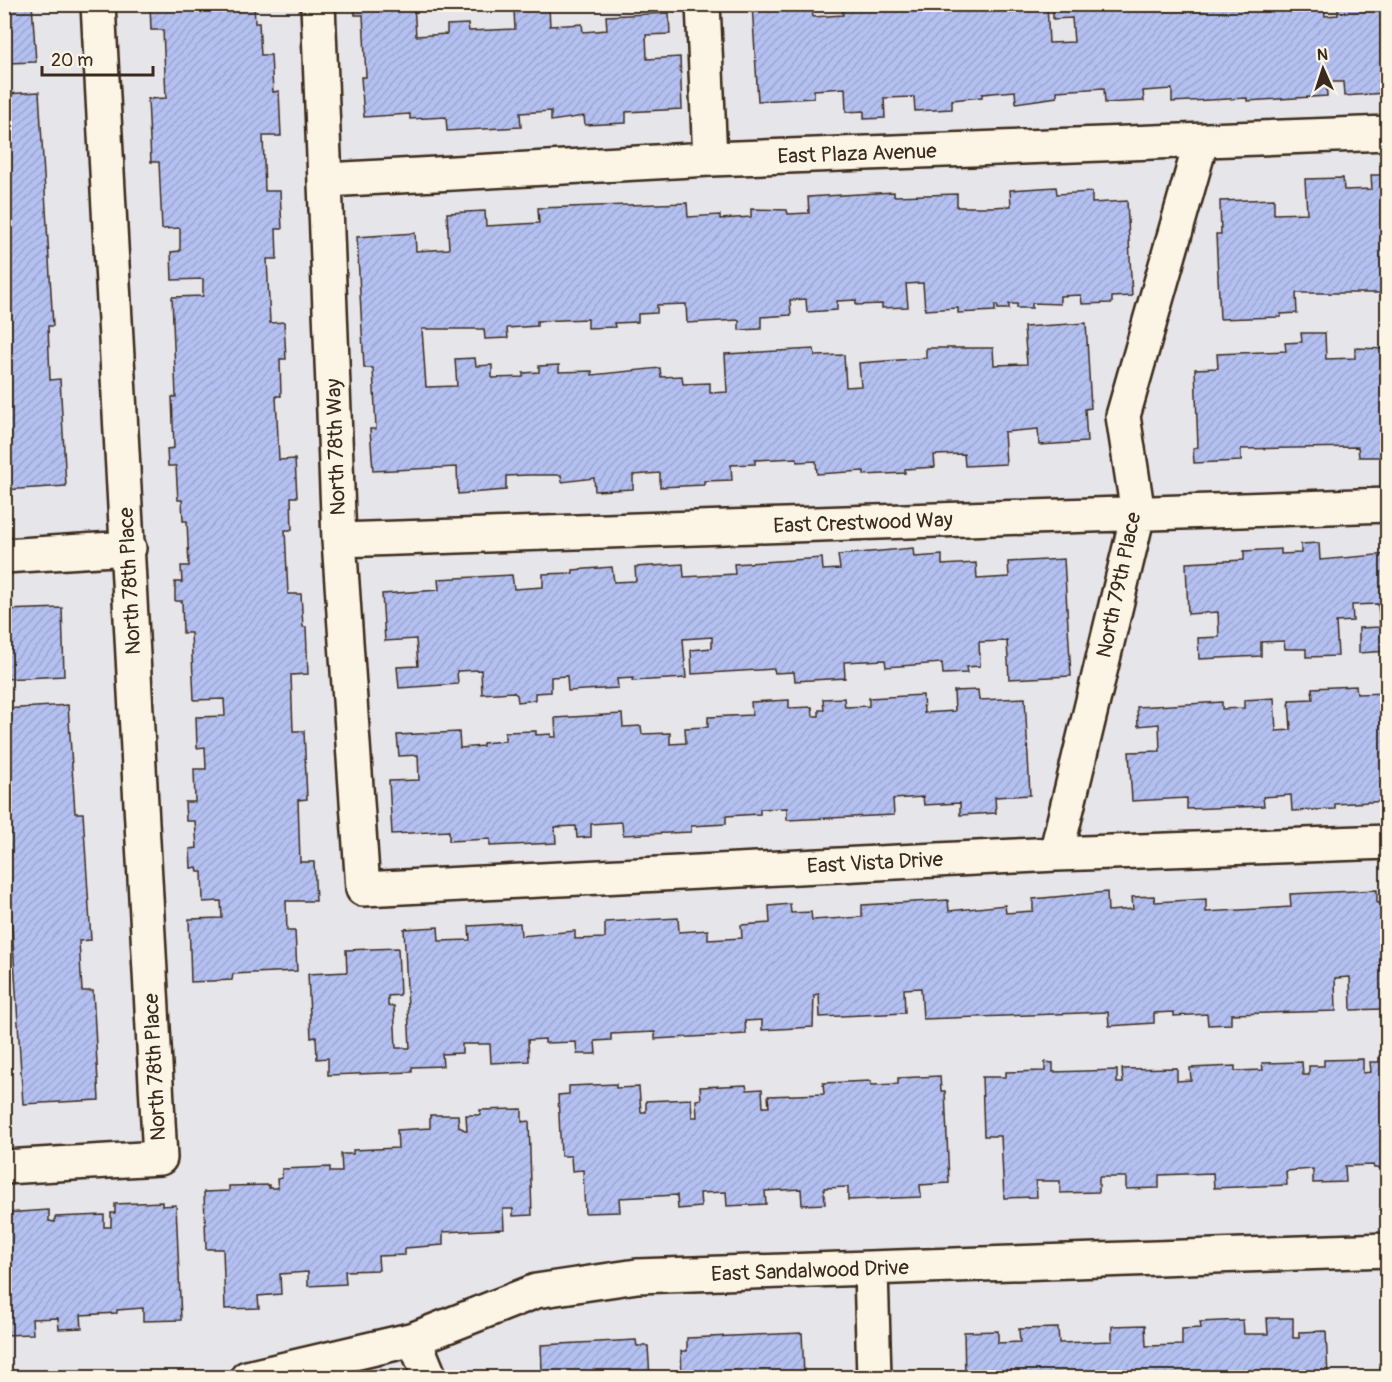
<svg xmlns="http://www.w3.org/2000/svg" width="1392" height="1382" font-family="Pangolin,sans-serif">
<style>
.building{fill:url(#building-hatch);stroke:#3b2a1e;stroke-width:1.5}
.lines{fill:none;stroke-linecap:round;stroke-linejoin:round}
.minor-casing{stroke:#3b2a1e;stroke-width:38}
.minor{stroke:#fcf5e5;stroke-width:33}
.labels{text-anchor:middle;dominant-baseline:central;stroke-width:6;stroke-linejoin:round;paint-order:stroke}
.street-label{font-size:21px;fill:#3b2a1e;stroke:#fcf5e5}
</style>
<defs>
<pattern id="building-hatch" width="6" height="6" patternUnits="userSpaceOnUse" patternTransform="scale(1.5)"><rect width="6" height="6" fill="#b4c0f1"/><path d="M-1 1l2-2M0 6l6-6M5 7l2-2" fill="none" stroke="#9ca5ce"/></pattern>
</defs>
<rect width="100%" height="100%" fill="#e6e5e9"/>
<filter id="ink" filterUnits="userSpaceOnUse"><feTurbulence type="fractalNoise" baseFrequency=".0167" numOctaves="2"/><feDisplacementMap in="SourceGraphic" scale="12" xChannelSelector="R" yChannelSelector="G"/><feConvolveMatrix kernelMatrix="1 2 1 2 8 2 1 2 1" color-interpolation-filters="sRGB"/></filter>
<g filter="url(#ink)">
<!-- building -->
<path class="building" d="M4 4H32L36 62 7 63 4 68Z
M150 4H254L255 23H259L261 55H271L273 92 279 91 281 136H263L265 191H280L282 229H276L277 259H267L270 323 284 322 286 359H280L281 396H276L279 460 295 459 297 497H291L292 530H285L288 594H301L303 627H306L308 674 291 675 293 731H304L307 799 298 800 300 862H314L316 901H286L287 931H295L297 971 233 974 232 980 191 982 189 919 222 918 221 901 203 902 202 872H198L197 867 191 868 190 849 197 848 195 821H186L185 802H195L194 769H206L205 747 197 748 196 717 225 716 224 699 194 700 191 633H183L182 601H175V582H182L181 566H189L187 521H183L182 500H178L176 466H168L167 449 174 448 172 397H176L172 297 203 296V279L172 280 171 252 180 251V228L162 229 159 162H151L148 99 166 98 163 30H151Z
M354 4H414L416 36 447 34V25L468 24 469 31 515 29 514 10 549 8 550 26 582 24 583 32 607 30 606 16 669 13 670 34 646 35 647 59 680 57 682 109 626 112V123L585 125 584 116 551 121V111L520 113 521 127 447 131 446 117 410 119V114L364 117 361 77H366L363 15H355Z
M752 4H812L813 17 843 15 842 4H896L901 10 941 8V4H1047L1049 43 1074 42 1072 18 1053 19V4H1324L1325 16 1338 15V4H1388V79H1384L1385 93 1344 96 1343 82H1326L1327 96 1247 101V98L1172 102V89L1143 91 1144 101 1105 103 1104 88 1057 91V97L1016 103 1015 91 982 94V97L952 100V109L915 111 914 97 884 98 885 118 864 119V111L846 112 845 88 814 90V98L758 101Z
M39 92 53 326H48L50 380 60 379 66 486 4 490V94Z
M1371 175H1388V293H1296L1297 313 1281 314V317L1220 319 1216 234H1221L1220 201 1274 199V214L1307 213 1305 179 1343 178 1344 190 1372 189Z
M1056 187 1057 194 1092 192V203L1127 201 1132 296 1112 297V303L1082 304 1081 295 1060 296V304L1032 303V308H1017V304H1009V309H998L997 305H995V311L958 313V308L925 310 923 283 906 284 908 307 882 308V304L856 305V300L837 301V310L807 312 806 299 790 300 791 315 761 317V329L739 330V320L687 323 686 304 657 305V313L638 314V322L614 323 615 327 588 328V319L537 321V326L507 328 508 338 485 339 484 329H422L426 387 457 386 455 359 475 358 476 366 492 365V378L523 377V373L539 372V366L559 365V372L592 371V375L660 368 661 377 682 376 683 384 710 383V393L727 392 725 354 814 349 815 356 844 355 846 387 861 386 859 363 926 358V348H993L994 365 1027 364 1024 327 1086 323 1091 408 1085 409 1087 442 1039 445 1038 429 1004 432 1006 464 965 466 964 454 934 455 935 467 905 469V473L864 475V471L817 474 816 461 797 462V458L755 460V464L731 465 732 480 704 481V485L660 487V473L633 475V489L595 491 594 478 562 482 561 475H527L506 476V490L458 494 457 467 373 471 370 429H376L373 368H364L357 237 415 233 416 251 449 249 447 213 485 211 486 226 539 223 538 208 687 203 688 217 720 215V219L751 217V209L787 210 788 214 809 213 808 197 894 192V196L957 194V207H991L1011 206 1010 190Z
M1301 333H1325L1326 359 1355 358V348L1388 349V457H1359L1358 447 1241 449V461L1194 463 1193 448 1198 447 1195 369 1218 368 1217 354 1286 351 1285 343 1302 342Z
M1319 543 1320 560 1388 554V651L1359 653V628L1380 627 1378 604 1352 605 1353 621 1336 622 1338 656 1306 657V649H1285L1284 641 1261 642V656L1199 659 1198 638 1219 637 1218 612 1188 614 1186 563 1244 560V551L1281 549V554L1301 553V544Z
M913 548 914 557 942 555V565L976 563 977 579 1009 577 1008 562 1064 559 1071 676 1009 679 1007 641 979 642 980 666 966 667 967 673 943 674 942 663 886 667 885 660 844 662 845 678 795 681 794 672 775 673 774 669 692 674 691 650 712 648V637L683 639 686 678 632 681 633 678 617 679 618 688 568 691 567 676 551 677V692L535 693V700L518 702 517 695 513 692 482 694 481 670 457 671 458 684 399 688 397 667 418 666 416 639 385 641 382 594 439 590 438 579 512 575 514 589 543 587V574L573 573V570L612 567 614 582 636 581 635 567 683 564 684 577 735 574 734 564 822 558 823 570 840 569 838 555Z
M62 608 64 676 4 679V610Z
M1356 686 1357 694 1388 693V801L1335 804V809L1292 811 1291 795 1263 797 1264 806 1187 809V798L1132 801 1129 752 1160 751 1159 724 1138 726 1137 707 1222 702V709L1244 708V700L1274 698 1276 731 1291 730 1289 700 1313 699 1312 688Z
M978 690 979 700 1025 698 1030 795 995 797 996 813 960 815V803L924 805 923 797 893 799 894 815 787 820V808L760 809V814L726 816V824L691 826V832L623 835 622 822 591 824V837L577 838 576 826 555 827 556 843 490 846V839L449 841V831L392 834 389 781 419 780 418 755 399 756 397 735 459 732 460 748 483 746V743L505 741V732L536 731V735L551 734V737H556L555 718 622 714 623 727 641 726 642 734 670 733V744L686 743 685 728 708 727V717L752 715 751 702 789 700V708L812 707 813 716H819V710H824L823 699 844 698 845 707 869 706V698L923 695 924 713 955 711 954 691Z
M68 705 75 813H83L91 940 79 941 82 991H93L99 1100 23 1104 4 797V709Z
M1377 890V903H1388V1001H1382V1009L1351 1010 1350 977 1335 978 1336 1011 1231 1014V1024L1208 1025 1207 1014 1174 1016V1012L1154 1013V1023L1109 1026 1108 1012 923 1019 921 988 904 989 905 1013 820 1017 819 994 814 995 813 1027 762 1030V1020L745 1021 746 1034 655 1039V1032L611 1034V1040L595 1041 596 1054H577L576 1042 545 1043V1039L528 1040 529 1061 491 1063 490 1044H462V1053L442 1054 443 1066 412 1067V1072L328 1075V1058L317 1059 316 1037 311 1038 308 974 347 972 346 950 398 948 400 995 388 996V1006H394L396 1048H410L404 929 438 927 439 941 470 940 469 926 520 923 521 936 575 931V939L605 938V922L678 918 679 932 708 930V940L742 938 741 925 770 923 769 906 790 904 791 913 811 912 812 920 862 917V905L948 900 949 911 1005 905 1006 913 1033 911V899L1107 892 1108 911 1133 909 1132 897 1154 896 1155 902 1206 899V912L1291 907 1290 894Z
M1379 1056H1388V1168H1374L1373 1165 1345 1166 1346 1182 1313 1183V1169L1286 1171 1287 1185 1214 1188 1213 1173 1159 1175V1188L1126 1189V1177H1099V1192L1060 1193V1181H1036L1037 1197 1004 1198 1001 1136H984L982 1077H1006V1072L1045 1071V1062L1053 1063V1072L1117 1070V1083H1123L1122 1069 1177 1068V1081L1191 1080 1190 1068 1235 1066V1071L1263 1070 1262 1063 1302 1062 1303 1075H1309V1066H1324V1060L1363 1059V1073L1371 1072 1370 1062H1379Z
M940 1076 941 1091H945L949 1183 920 1185 921 1197 848 1200V1187L824 1188 825 1204 802 1205 801 1189 765 1191 766 1204 727 1206 726 1192 700 1193 701 1207 678 1209 677 1195 619 1198 620 1212 585 1213 583 1170 572 1171 571 1156H561L558 1095 569 1094V1086L616 1084V1088L639 1087 641 1112H646V1101L691 1099 692 1117H697L696 1100 701 1099 700 1087 746 1085 747 1090 762 1089 763 1107H769L768 1096 824 1094 823 1083 871 1081V1085L898 1084V1078Z
M522 1109V1122L529 1121 532 1215 513 1216V1209H503L504 1229 443 1232V1245L405 1248V1255L378 1256 379 1270 345 1271 346 1284 308 1286V1272L280 1274 281 1294 258 1296 259 1308 225 1309 223 1249H206L204 1192 229 1191V1186L269 1185V1188H278L277 1179 282 1178V1169L330 1167V1172H342L341 1154H353V1150L398 1148 397 1130 430 1128V1115H458L459 1127 467 1131 466 1115H481L480 1110Z
M162 1202V1206L176 1205 181 1320 143 1321V1308L117 1310V1313L81 1315 82 1328 59 1329 58 1318 32 1319 33 1334 4 1335V1213L49 1210V1221L55 1222V1217L104 1215V1227H111V1213H115V1204Z
M1267 1318H1293V1338H1299V1332L1326 1331 1328 1378H965L964 1332 998 1331V1343L1020 1342 1019 1329 1058 1328 1059 1343 1112 1341V1326L1145 1325 1146 1346 1182 1345V1329L1201 1328 1200 1322 1243 1320 1244 1334H1268Z
M802 1333 804 1374 789 1375V1378H682L681 1351H687V1338Z
M636 1340 637 1346H648L650 1378H530V1372H542L541 1345Z"/>
<g class="lines">
<defs>
<path id="minor" d="M318 4 339 540 363 889 1056 854 1388 842
M703 4 710 159
M327 180 710 159 1388 133
M339 540 1388 505
M4 556 129 548
M1056 854 1138 514 1123 416 1201 142
M4 1167 160 1158 98 4
M871 1269 874 1378
M414 1339 430 1378
M247 1378 414 1339 536 1291 637 1276 1388 1250"/>
</defs>
<!-- minor casing -->
<use href="#minor" class="minor-casing"/>
<!-- minor -->
<use href="#minor" class="minor"/>
</g>
</g>
<g class="labels">
<!-- street labels -->
<g class="street-label">
<text transform="translate(857 154) rotate(-2)">East Plaza Avenue</text>
<text transform="translate(336 447) rotate(-92)">North 78th Way</text>
<text transform="translate(863 523) rotate(-2)">East Crestwood Way</text>
<text transform="translate(130 581) rotate(-93)">North 78th Place</text>
<text transform="translate(1119 585) rotate(-78)">North 79th Place</text>
<text transform="translate(875 863) rotate(-3)">East Vista Drive</text>
<text transform="translate(155 1067) rotate(-93)">North 78th Place</text>
<text transform="translate(810 1271) rotate(-2)">East Sandalwood Drive</text>
</g>
</g>
<!-- margin -->
<rect width="1392" height="1382" fill="none" stroke="#fcf5e5" stroke-width="24"/>
<rect x="12" y="12" width="1368" height="1358" fill="none" stroke="#3b2a1e" stroke-width="2" filter="url(#ink)"/>
<!-- north arrow -->
<g transform="translate(1323 69) rotate(357)" stroke="#fcf5e5" stroke-width="4.5" paint-order="stroke">
<path d="M0-4.5L10 22L0 15L-10 22Z" fill="#3b2a1e"/>
<text y="-9" font-size="16" font-weight="bold" text-anchor="middle" fill="#3b2a1e">N</text>
</g>
<!-- scale -->
<path d="M42 66v9h111v-9" fill="none" stroke="#3b2a1e" stroke-width="3"/>
<text x="51" y="66" font-size="18" fill="#3b2a1e" stroke="#fcf5e5" stroke-width="4.5" paint-order="stroke">20 m</text>
</svg>
